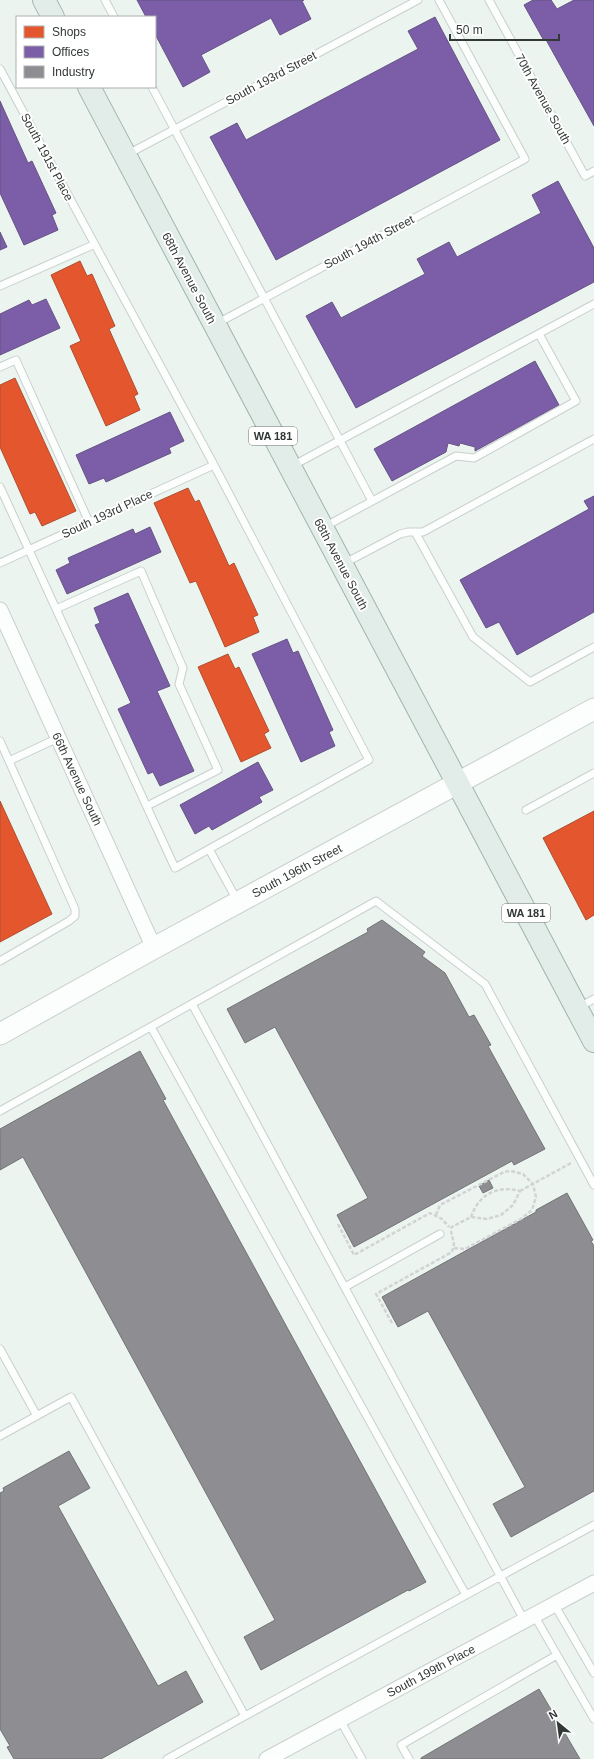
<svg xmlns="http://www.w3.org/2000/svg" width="594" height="1759" font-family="Arial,sans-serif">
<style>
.shops{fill:#e4572e;stroke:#af4e30}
.offices{fill:#7b5ea7;stroke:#655385}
.industry{fill:#8d8d92;stroke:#727476}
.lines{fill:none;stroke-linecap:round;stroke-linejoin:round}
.service-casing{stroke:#c9d0cc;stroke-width:9}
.minor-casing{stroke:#c9d0cc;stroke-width:17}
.secondary-casing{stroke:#c9d0cc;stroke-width:23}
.primary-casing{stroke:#a1b4ad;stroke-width:24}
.path{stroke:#d1d4d3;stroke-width:2.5;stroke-dasharray:4 2;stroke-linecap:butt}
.service{stroke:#fcfdfd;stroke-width:7}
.minor{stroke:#fcfdfd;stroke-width:15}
.secondary{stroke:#fcfdfd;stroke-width:21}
.primary{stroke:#e2ece8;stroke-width:22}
.labels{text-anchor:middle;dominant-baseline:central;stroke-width:4;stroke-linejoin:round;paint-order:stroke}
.shield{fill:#fff;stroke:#707472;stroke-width:1}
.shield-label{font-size:11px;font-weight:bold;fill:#323836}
.street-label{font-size:12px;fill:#323836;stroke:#fff}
</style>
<rect width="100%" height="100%" fill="#ecf4f0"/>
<!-- shops -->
<path class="shops" d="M80 261 87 276 92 274 115 326 109 329 138 394 134 396 140 410 106 426 70 346 81 341 51 275Z
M15 378 76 511 42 526 35 512 30 514 0 447V385Z
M188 488 195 502 199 500 229 566 234 563 258 615 253 617 259 632 225 647 196 581 190 583 154 503Z
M228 654 235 669 239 667 269 731 264 734 271 748 241 762 198 667Z
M0 801 52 914 0 942Z
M594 811V915L586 920 543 838Z"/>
<!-- offices -->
<path class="offices" d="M137 0H304L302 1 311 19 280 35 271 18 201 55 210 72 183 87 155 34V17H146Z
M533 0H551L557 9 574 0H594V126L545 38 543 39 524 5Z
M435 17 500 140 276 260 210 137 237 123 246 140 418 49 408 31Z
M0 101 28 163 32 161 56 213 52 215 58 230 24 245 0 193Z
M558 181 594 248V282L356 408 306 316 332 302 341 318 425 274 417 259 449 242 457 257 541 213 532 195Z
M0 232 7 247 0 250Z
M46 299 60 328 0 355V314L29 300 32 305Z
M535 361 559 405 475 451V447L460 443 459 446 448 443 446 452 392 481 374 449Z
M170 412 184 441 169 448 171 453 106 482 104 478 89 484 76 455Z
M594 496V612L517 655 499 622 486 628 460 580 589 509 584 501Z
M150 527 161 552 67 594 56 570 70 563 68 558 133 529 135 534Z
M128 593 170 686 157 691 194 771 160 786 153 772 148 774 118 709 131 703 95 625 100 623 94 608Z
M287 639 293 653 298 651 333 730 329 732 335 746 301 762 252 654Z
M258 762 273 790 259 797 262 802 212 830 209 826 195 834 180 805Z"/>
<!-- industry -->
<path class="industry" d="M382 920 425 952 422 956 445 973 469 1017 474 1015 491 1045 488 1046 545 1149 514 1165 512 1161 354 1247 337 1215 368 1198 275 1027 245 1043 227 1009 368 932 367 929Z
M140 1051 166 1099 163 1100 426 1582 409 1591 408 1590 261 1670 244 1637 275 1620 23 1157 0 1170V1129Z
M489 1180 493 1188 483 1193 479 1186Z
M567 1193 593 1240 591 1241 594 1246V1491L511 1537 493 1504 525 1487 428 1311 398 1327 382 1297 536 1212V1210Z
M69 1451 90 1488 58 1506 158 1686 186 1671 203 1702 101 1759H14L7 1747 10 1746 0 1729V1493L4 1491 3 1488Z
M539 1689 580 1759H421V1758Z"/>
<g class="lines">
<defs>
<path id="service" d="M105 0 114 17
M489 0 585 176 594 171
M0 69 214 465 369 760 175 868 0 487
M152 87 372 501
M128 154 418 0
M0 286 93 245
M216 324 525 159 439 0
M0 367 16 360 89 522
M292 466 594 304
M324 527 456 456 474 458 576 401 539 334
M415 532 473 637 530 682 594 647
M0 563 214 465
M343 564 400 534 408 532H423L594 439
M56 609 141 571 183 668 179 684 218 770 147 806
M0 741 75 909V916L69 921 0 961
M9 761 58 738
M526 810 594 773
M209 849 238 902
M192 1004 524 1620
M579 1007 594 999
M151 1027 466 1595
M0 1111 376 901 485 984 594 1185
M345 1287 440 1234
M0 1349 37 1416
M0 1436 71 1397 245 1716 167 1759
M554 1604 594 1673
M534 1615 594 1719
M245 1716 594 1525
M340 1720 362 1759
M409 1759 401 1745 557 1655"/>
<path id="minor" d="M0 610 154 948
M267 1759 594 1583"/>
<path id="secondary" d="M0 1034 154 948 594 709"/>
<path id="primary" d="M44 0 53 17
M89 87 594 1041"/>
</defs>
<!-- service casing -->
<use href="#service" class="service-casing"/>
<!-- minor casing -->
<use href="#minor" class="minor-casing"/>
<!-- secondary casing -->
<use href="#secondary" class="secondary-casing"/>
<!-- primary casing -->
<use href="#primary" class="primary-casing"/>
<!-- path -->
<path class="path" d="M520 1191 571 1163
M436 1215 440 1205 504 1172 511 1171 523 1174 533 1184 536 1197 532 1210 521 1219 465 1249 453 1248
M338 1224 354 1255 430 1213 442 1219 449 1227
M450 1228 471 1217 487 1219 501 1215 513 1205 520 1191C497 1185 479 1194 471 1217
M392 1323 376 1294 452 1252 454 1244 451 1231"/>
<!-- service -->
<use href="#service" class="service"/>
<!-- minor -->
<use href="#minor" class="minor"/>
<!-- secondary -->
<use href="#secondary" class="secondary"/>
<!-- primary -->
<use href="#primary" class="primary"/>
</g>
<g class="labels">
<!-- shield labels -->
<g class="shield">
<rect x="249" y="427" width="48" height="18" rx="3"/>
<rect x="502" y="904" width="48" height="18" rx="3"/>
</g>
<g class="shield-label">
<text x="273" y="436">WA 181</text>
<text x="526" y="913">WA 181</text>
</g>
<!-- street labels -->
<g class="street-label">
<text transform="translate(271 78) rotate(-28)">South 193rd Street</text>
<text transform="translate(543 99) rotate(61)">70th Avenue South</text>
<text transform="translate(47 157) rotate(62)">South 191st Place</text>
<text transform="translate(369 242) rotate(-28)">South 194th Street</text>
<text transform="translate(189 278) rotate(62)">68th Avenue South</text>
<text transform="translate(107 514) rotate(-25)">South 193rd Place</text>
<text transform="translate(341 564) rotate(62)">68th Avenue South</text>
<text transform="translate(77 779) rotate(65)">66th Avenue South</text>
<text transform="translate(297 871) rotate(-28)">South 196th Street</text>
<text transform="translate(431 1671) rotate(-28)">South 199th Place</text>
</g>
</g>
<!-- legend -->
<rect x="16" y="16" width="140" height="72" fill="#ffffff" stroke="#adafaf"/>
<rect x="24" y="26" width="20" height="12" fill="#e4572e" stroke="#adafaf"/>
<text x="52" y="36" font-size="12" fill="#323836">Shops</text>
<rect x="24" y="46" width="20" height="12" fill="#7b5ea7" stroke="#adafaf"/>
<text x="52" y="56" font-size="12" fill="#323836">Offices</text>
<rect x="24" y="66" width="20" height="12" fill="#8d8d92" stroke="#adafaf"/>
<text x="52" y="76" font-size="12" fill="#323836">Industry</text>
<!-- north arrow -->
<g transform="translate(558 1723) rotate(331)" stroke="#ffffff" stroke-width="3" paint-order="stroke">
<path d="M0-3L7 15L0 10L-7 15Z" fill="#323836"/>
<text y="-6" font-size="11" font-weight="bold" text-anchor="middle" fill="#323836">N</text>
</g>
<!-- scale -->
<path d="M450 34v6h109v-6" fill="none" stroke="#323836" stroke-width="2"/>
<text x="456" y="34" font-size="12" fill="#323836" stroke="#ffffff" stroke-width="3" paint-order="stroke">50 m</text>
</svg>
